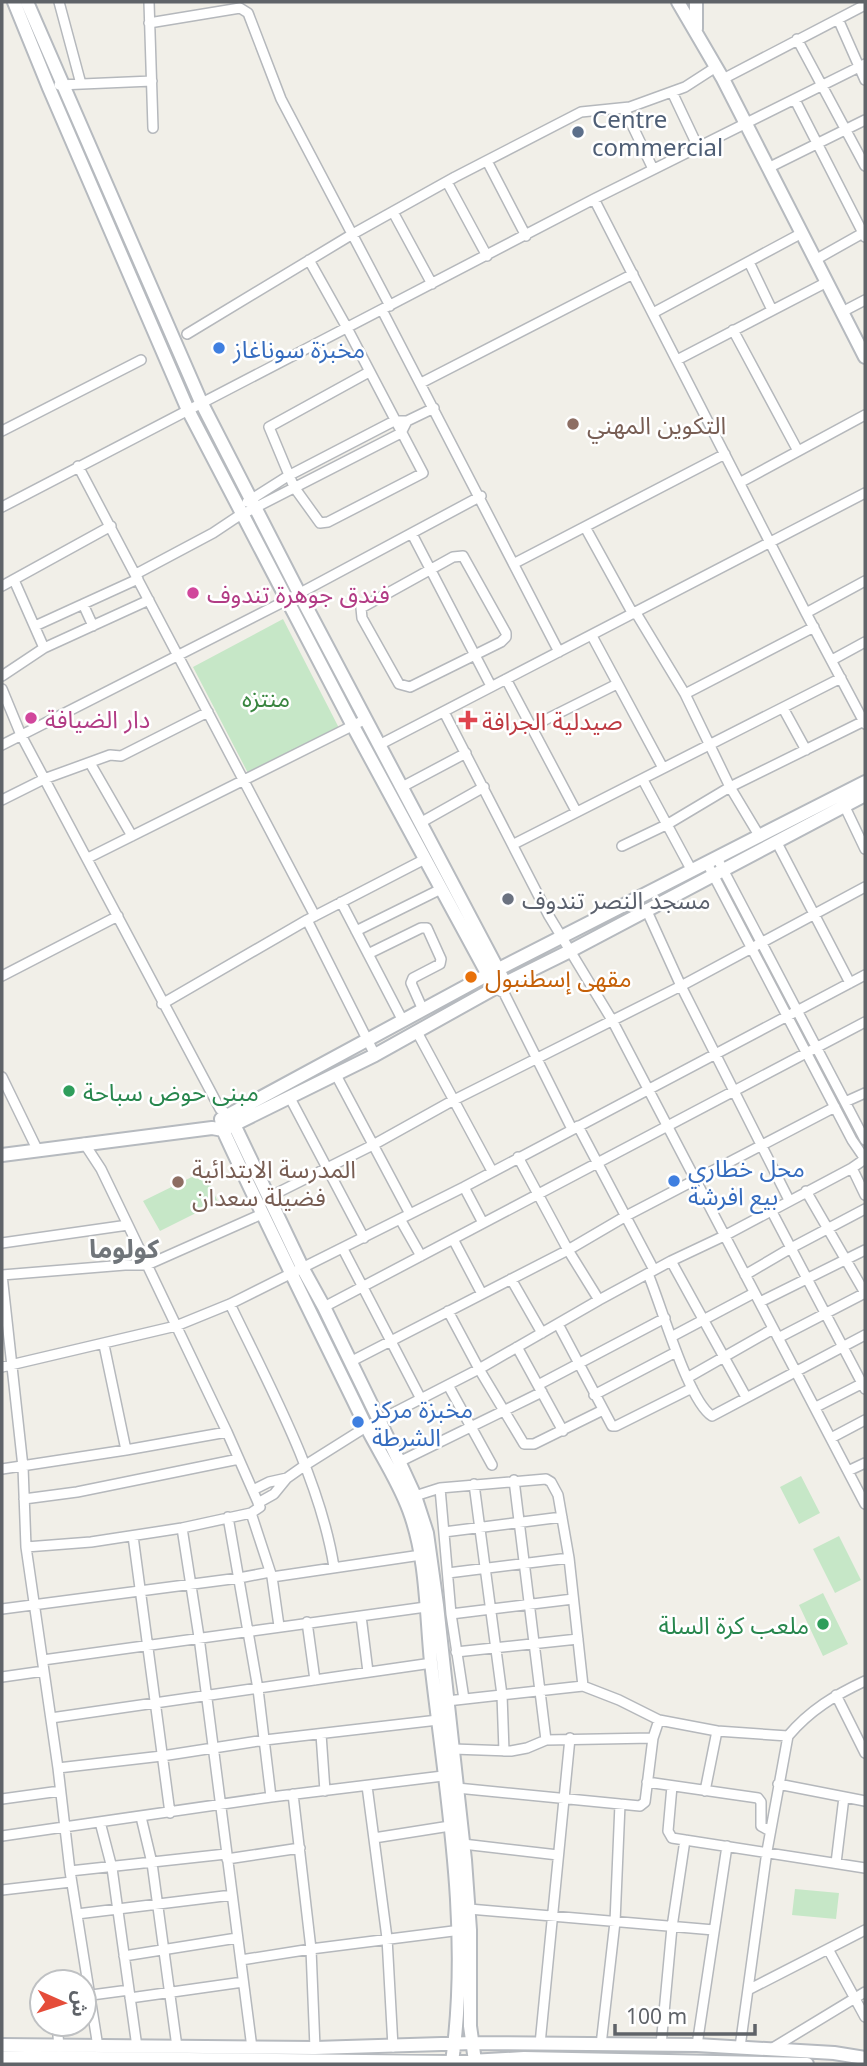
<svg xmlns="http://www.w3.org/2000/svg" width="867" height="2066" font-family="'Noto Sans','Noto Sans Arabic',sans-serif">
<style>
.green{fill:#c6e7c7}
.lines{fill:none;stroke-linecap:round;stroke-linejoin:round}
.street-casing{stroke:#b5b8bc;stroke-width:12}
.secondary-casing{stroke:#b6babf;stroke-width:16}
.street{stroke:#fff;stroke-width:9}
.secondary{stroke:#fff;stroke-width:12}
.service-dot{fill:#5c6f8a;stroke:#fff;stroke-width:2.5}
.shop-dot{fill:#3f7fe0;stroke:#fff;stroke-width:2.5}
.education-dot{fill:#8d6e63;stroke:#fff;stroke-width:2.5}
.hotel-dot{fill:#d1479c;stroke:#fff;stroke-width:2.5}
.health-dot{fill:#e0444e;stroke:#fff;stroke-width:2.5}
.worship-dot{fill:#6b7280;stroke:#fff;stroke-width:2.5}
.food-dot{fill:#e8710a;stroke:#fff;stroke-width:2.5}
.leisure-dot{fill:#2e9e5b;stroke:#fff;stroke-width:2.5}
.labels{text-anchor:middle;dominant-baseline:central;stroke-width:5;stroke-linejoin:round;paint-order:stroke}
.service-label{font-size:24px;fill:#4e5e75;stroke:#fff;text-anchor:start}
.shop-label{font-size:24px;fill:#366cbe;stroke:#fff;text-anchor:start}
.education-label{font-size:24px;fill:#785e54;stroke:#fff;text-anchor:start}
.hotel-label{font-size:24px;fill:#b23c85;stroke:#fff;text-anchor:start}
.park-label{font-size:24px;fill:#38853f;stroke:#fff}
.health-label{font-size:24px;fill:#be3a42;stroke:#fff;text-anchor:start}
.worship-label{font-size:24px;fill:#5b616d;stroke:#fff;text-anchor:start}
.food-label{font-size:24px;fill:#c56008;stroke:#fff;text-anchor:start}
.leisure-label{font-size:24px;fill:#27864d;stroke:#fff;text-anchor:start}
.neighbourhood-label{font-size:26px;font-weight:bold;fill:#70757a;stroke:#fff}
</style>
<rect width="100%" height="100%" fill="#f1efe8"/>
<!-- green -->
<path class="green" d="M283 619 339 728 249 775 193 667Z
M204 1171 218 1202 160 1231 143 1201Z
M801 1476 820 1513 799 1524 780 1487Z
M839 1536 861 1580 835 1593 813 1549Z
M823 1593 848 1644 823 1656 799 1605Z
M795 1889 839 1893 836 1919 792 1915Z"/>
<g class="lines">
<defs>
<path id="street" d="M59 2 81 84
M149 2 153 128
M838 19 865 80
M149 23 240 8 248 13 281 99 390 306
M797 39 865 166
M723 79 865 5
M59 85 152 81
M672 92 698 147
M795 100 865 237
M624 108 653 169
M487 161 526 236
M768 168 865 120
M447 182 487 256
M594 199 806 613 865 724
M393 212 432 284
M309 260 346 326 423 473 328 522 320 523 294 487 269 427 369 372
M815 260 863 233
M749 262 772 310
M382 310 559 652
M842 312 865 300
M653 313 802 233
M733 330 798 451
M187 334 351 235 455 177 581 112 630 107 685 87 716 67
M677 360 827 282
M421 383 633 274
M2 431 141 360
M78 466 315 916
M741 482 865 415
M247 502 288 476 394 421H407L434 408
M2 507 594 199 865 64
M585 527 633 614
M412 534 491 686
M463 556 506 633V637L501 642 410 687 399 684 362 618 361 608 453 557Z
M515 563 725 454
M136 574 213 533 237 517 401 433 407 421
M14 580 44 648
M2 586 111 526
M83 604 93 626
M636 613 685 694 730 787 760 837
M806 613 865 581
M35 626 138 579
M592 636 663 768
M832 660 865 642
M2 676 44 648 149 600
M506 679 576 811
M2 689 21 735 220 1109 230 1116
M685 694 814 627
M783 708 806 750
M444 712 549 916 612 1020 865 1504
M531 727 617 684
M2 745 287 600 481 496
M379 745 865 493
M90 763 132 836
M643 780 692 871
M402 787 466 753
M2 800 44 779 110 755 121 756 208 712
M844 805 865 849
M420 823 484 787
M776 841 850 983
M514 844 841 678
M622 846 668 824 730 787 864 721
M88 858 366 719
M717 858 865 1140
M707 863 852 1140 865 1159
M341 902 403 1021
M646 909 681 986 789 1200
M307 920 375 1055
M356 931 441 889
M368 954 421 928H427L441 959 440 964 413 978 411 983 423 1010
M2 976 118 916
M495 988 504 993 572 1129
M162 1004 307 920 425 859
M417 1032 492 1171
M336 1075 410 1214
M2 1077 37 1149
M290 1098 364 1238
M845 1102 865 1093
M578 1126 654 1270
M518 1157 568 1250 599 1300
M852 1168 865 1195
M464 1187 483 1223
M806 1191 865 1293
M269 1197 373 1145 452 1101 681 986 865 887
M771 1210 865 1389
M400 1219 421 1256
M453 1239 482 1294
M2 1243 128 1225
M343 1249 421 1399
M671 1261 746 1397
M648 1274C661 1304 688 1401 712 1416L865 1335
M2 1275 23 1467 26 1547 58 1768 70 1871 98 2047
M2 1275 125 1265H147L262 1214
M745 1275 791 1248 865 1209
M511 1279 542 1333
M760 1302 865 1250
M230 1304C269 1385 320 1478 334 1567
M324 1307 865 1022
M448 1311 479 1369 524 1444H534L603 1410
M558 1324 612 1426H616L692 1388
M671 1337 754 1293
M778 1338 865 1293
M104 1345 126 1450
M517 1347 563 1431
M350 1362 568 1250 626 1216 835 1107
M2 1367 176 1326 230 1304 464 1187 865 975
M687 1378 773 1329
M448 1385 492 1465
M538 1385 665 1318
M594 1395 676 1352
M816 1407 865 1382
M831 1438 865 1420
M399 1462 542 1392
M2 1469 126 1450 227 1432
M848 1471 865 1463
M514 1480 546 1740
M474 1484 502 1695 504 1751
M440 1488 451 1614 464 1699
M253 1490 269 1482 287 1478
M415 1496 440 1488 546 1479 551 1482 558 1495 569 1558 583 1686 447 1701
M24 1499 77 1492 239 1459
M258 1503 274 1494 287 1478 304 1466 366 1427 479 1369 599 1300 671 1261 724 1236 852 1168 865 1159
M251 1513 272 1577 279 1626
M228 1517 258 1689 271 1797
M182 1528 199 1637 252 2048
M444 1532 562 1517
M133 1536 170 1813
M26 1547 91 1542 182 1528 251 1513 260 1507 227 1432 128 1225 101 1169 84 1143
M448 1573 569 1558
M272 1577 421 1555
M2 1609 239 1578 270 1572
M451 1614 573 1599
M361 1616 368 1672
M307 1622 315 1680
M456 1652 578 1639
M43 1660 433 1606
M2 1677 44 1671
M583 1686 619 1700 659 1720 717 1731 788 1736
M836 1695 865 1753
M51 1718 432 1663
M321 1734 325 1791
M453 1749 511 1751 527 1748 546 1740 653 1738
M58 1768 162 1756 265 1740 438 1720
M647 1782 758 1798 761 1802V1826L770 1831
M778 1784 865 1801
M367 1786 387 1938 393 2047
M672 1786 668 1831 672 1838 865 1868
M457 1788 640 1806 645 1802 653 1738 659 1720
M705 1791 717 1731
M293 1794 311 1949 315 2048
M2 1799 60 1791
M141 1817 152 1863 177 2047
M100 1822 112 1868 137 2047
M2 1836 271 1797 451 1775
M374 1838 450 1826
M463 1844 558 1855
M227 1859 300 1848
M836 1863 844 1797
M70 1871 226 1854
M2 1890 71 1882
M469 1909 714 1930
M77 1914 232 1895
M828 1949 865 2017
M124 1956 237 1938
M241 1960 311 1949 461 1930
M748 1990 865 1930
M84 1996 129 1990
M130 1998 243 1982
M57 2024 59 2047
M540 2044 570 1738
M601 2045 615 1922 620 1804
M661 2045 672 1927 685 1840
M697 2045 727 1846
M740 2047 767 1851 788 1736C810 1710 835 1695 865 1681
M771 2049 865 1992"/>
<path id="secondary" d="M14 2 49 88 188 410 353 726 495 988
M27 2 201 402 299 593 505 983
M678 2 723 79 865 357
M696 2V29
M230 1116 303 1269 324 1307 398 1459 415 1496 427 1533 437 1605 465 1860 470 1930V2026L475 2061
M223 1118 487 975 865 782
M221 1119 223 1130C267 1226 315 1321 361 1416 376 1448 397 1477 409 1510 427 1558 426 1612 431 1662 446 1794 471 1929 452 2062
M2 1155 212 1128 223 1130 375 1055 495 988 572 950 865 795
M2 2045 315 2048 473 2043 697 2045 834 2053 865 2058
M2 2057 452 2062 524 2058 807 2064"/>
</defs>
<!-- street casing -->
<use href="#street" class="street-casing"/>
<!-- secondary casing -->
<use href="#secondary" class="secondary-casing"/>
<!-- street -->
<use href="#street" class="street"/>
<!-- secondary -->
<use href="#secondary" class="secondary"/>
</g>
<!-- markers -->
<circle class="service-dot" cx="578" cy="132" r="7"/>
<g class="shop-dot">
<circle cx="219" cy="348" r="7"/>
<circle cx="674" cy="1181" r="7"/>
<circle cx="358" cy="1422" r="7"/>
</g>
<g class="education-dot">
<circle cx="573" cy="424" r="7"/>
<circle cx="178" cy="1182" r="7"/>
</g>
<g class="hotel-dot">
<circle cx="193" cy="593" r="7"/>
<circle cx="31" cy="718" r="7"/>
</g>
<path class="health-dot" d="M464.5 709.5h7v7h7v7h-7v7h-7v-7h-7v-7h7z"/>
<circle class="worship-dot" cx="508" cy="899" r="7"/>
<circle class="food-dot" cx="471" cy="977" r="7"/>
<g class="leisure-dot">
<circle cx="69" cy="1091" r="7"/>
<circle cx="823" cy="1624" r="7"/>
</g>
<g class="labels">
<!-- service labels -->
<g class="service-label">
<text x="592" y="118">Centre<tspan x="592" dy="28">commercial</tspan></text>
</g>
<!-- shop labels -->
<g class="shop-label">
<text x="233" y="348">مخبزة سوناغاز</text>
<text x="688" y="1167">محل خطاري<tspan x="688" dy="28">بيع افرشة</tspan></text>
<text x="372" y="1408">مخبزة مركز<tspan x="372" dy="28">الشرطة</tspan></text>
</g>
<!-- education labels -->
<g class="education-label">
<text x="587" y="424">التكوين المهني</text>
<text x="192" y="1168">المدرسة الابتدائية<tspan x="192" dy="28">فضيلة سعدان</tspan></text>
</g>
<!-- hotel labels -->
<g class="hotel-label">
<text x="207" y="593">فندق جوهرة تندوف</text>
<text x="45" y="718">دار الضيافة</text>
</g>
<!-- park labels -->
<g class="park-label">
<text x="266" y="697">منتزه</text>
</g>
<!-- health labels -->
<g class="health-label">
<text x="482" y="720">صيدلية الجرافة</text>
</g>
<!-- worship labels -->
<g class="worship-label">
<text x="522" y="899">مسجد النصر تندوف</text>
</g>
<!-- food labels -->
<g class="food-label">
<text x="485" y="977">مقهى إسطنبول</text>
</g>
<!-- leisure labels -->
<g class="leisure-label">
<text x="83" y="1091">مبنى حوض سباحة</text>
<text x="809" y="1624" text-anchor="end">ملعب كرة السلة</text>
</g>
<!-- neighbourhood labels -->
<g class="neighbourhood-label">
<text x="124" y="1248">كولوما</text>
</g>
</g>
<!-- border -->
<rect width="867" height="2066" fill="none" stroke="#5f6368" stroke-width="7"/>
<!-- north arrow -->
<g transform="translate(63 2003) rotate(93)"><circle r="33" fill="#ffffff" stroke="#bfc1c3" stroke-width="2"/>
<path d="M0-5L12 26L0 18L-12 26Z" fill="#e54d3a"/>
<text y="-10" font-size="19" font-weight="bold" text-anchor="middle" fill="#5f6368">ش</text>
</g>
<!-- scale -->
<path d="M615 2024v10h140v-10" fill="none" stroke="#5f6368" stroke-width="3.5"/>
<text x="626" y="2024" font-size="21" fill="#5f6368" stroke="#ffffff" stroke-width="5" paint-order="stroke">100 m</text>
</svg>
